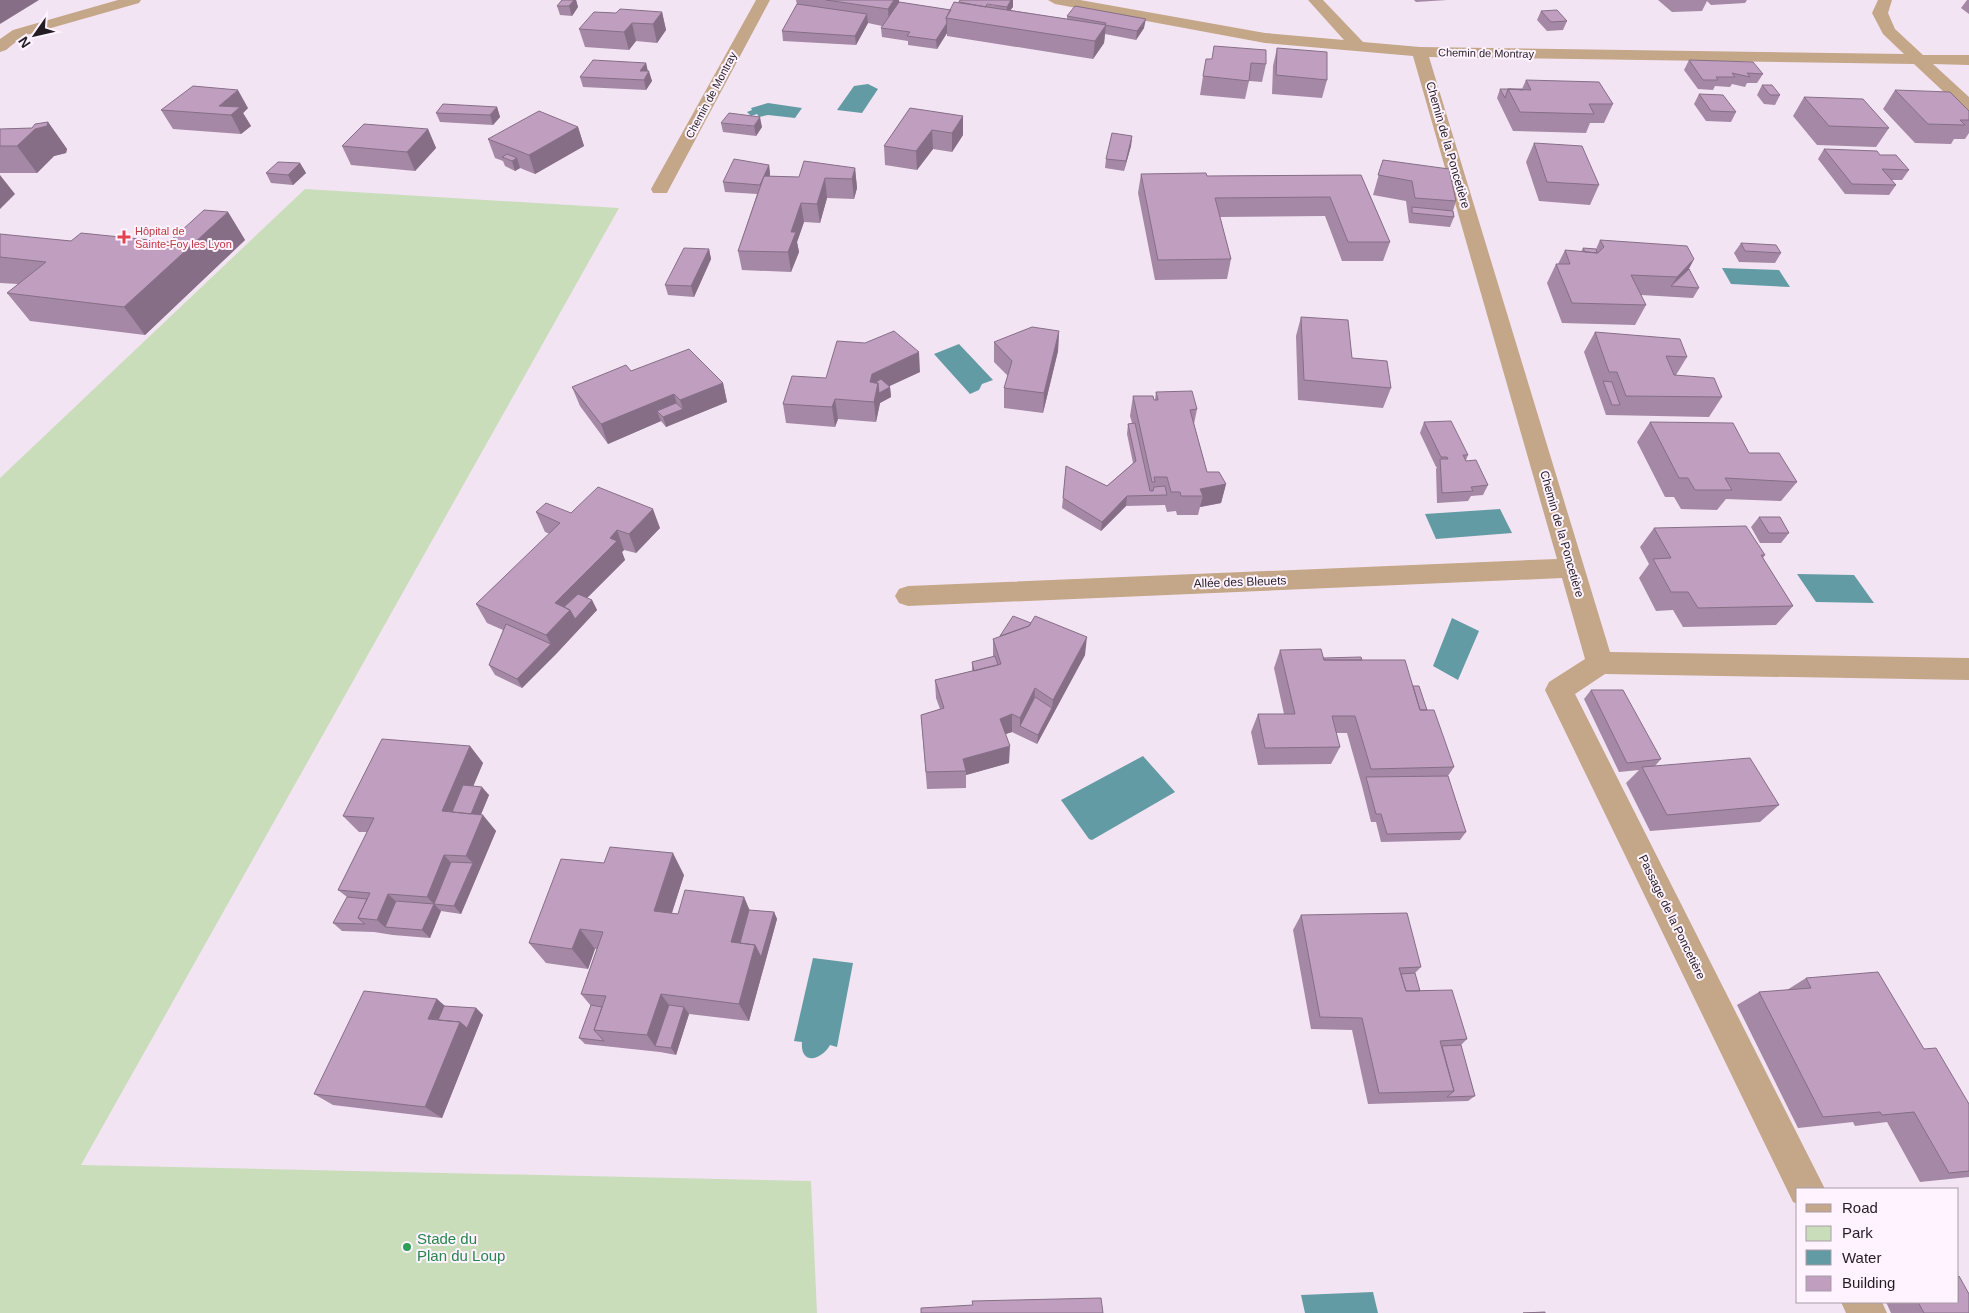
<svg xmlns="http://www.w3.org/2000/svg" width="1969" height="1313" font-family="Arial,sans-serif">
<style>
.green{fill:#c9ddba}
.water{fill:#639ba4}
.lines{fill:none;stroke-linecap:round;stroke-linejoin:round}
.minor{fill:#c4a688;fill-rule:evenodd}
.wall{fill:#a488a5}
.shaded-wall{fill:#866f86}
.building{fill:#bf9ec0;stroke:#866f86}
.health-dot{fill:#e0444e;stroke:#fff3ff;stroke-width:2}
.leisure-dot{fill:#2e9e5b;stroke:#fff3ff;stroke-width:2}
.labels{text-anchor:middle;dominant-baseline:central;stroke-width:4;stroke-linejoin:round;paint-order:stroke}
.far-street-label{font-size:11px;fill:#231d23;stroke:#fff3ff}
.far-health-label{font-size:11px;fill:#be3a42;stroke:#fff3ff;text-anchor:start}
.street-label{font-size:12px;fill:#231d23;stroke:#fff3ff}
.near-leisure-label{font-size:15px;fill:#27864d;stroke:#fff3ff;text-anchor:start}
</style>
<rect width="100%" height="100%" fill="#f3e4f3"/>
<!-- green -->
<path class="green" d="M305 189 619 208 81 1165 811 1181 817 1313H0V478Z"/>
<!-- water -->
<path class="water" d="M868 84 878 89 862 113 837 110 854 86Z
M768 103 802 108 795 118 768 115 759 117 757 114 751 116 747 112 752 110 751 108Z
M1722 268 1779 270 1790 287 1731 284Z
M959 344 993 380 982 384 979 390 970 394 934 354Z
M1500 509 1512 533 1436 539 1425 514Z
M1797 574 1854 575 1874 603 1816 602Z
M1452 618 1479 631 1458 680 1433 666Z
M1143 756 1175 792 1092 840 1089 839 1061 800Z
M813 958 853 963 837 1047 830 1045C821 1061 800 1065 802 1042L794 1041Z
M1373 1292 1378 1313H1305L1301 1295Z"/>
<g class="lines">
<!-- minor -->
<path class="minor" d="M118 0H141L139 3 23 36 6 50 0 52V39L13 30Z
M756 0H770L669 189 667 193H653L651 189Z
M1048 0H1080L1265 33 1344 40 1308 0H1323L1363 42 1420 47 1904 54 1883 34 1872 13 1878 0H1892L1888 13 1895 29 1923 55H1969V65L1933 64 1969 97V111L1963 110 1914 64 1429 57 1610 652 1969 658V680L1605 674 1575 694 1825 1189H1798V1204L1793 1202 1545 690 1549 682 1585 659 1562 578 908 606 899 603 895 596 899 589 908 586 1557 559 1413 56 1265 43 1055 4Z
M1841 1302H1882L1887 1313H1846Z"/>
</g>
<!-- wall -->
<path class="wall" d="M562 0H576L578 7 572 16 560 15 557 6Z
M796 0H899V2L951 10 954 2 1013 7 1010 10 1067 19V16L1144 28 1136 40 1105 34 1104 43 1093 59 947 36V33L937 49 908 45V41L882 37 881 28 882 26 868 23 856 45 783 41 782 31 797 5Z
M1414 0H1447L1416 2Z
M1658 0H1747L1745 3 1711 5 1707 1 1702 11 1672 12Z
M1967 0H1969V14L1961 8Z
M1541 11 1567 21 1563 30 1547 31 1537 20Z
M662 12 666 30 657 43 636 41 629 50 585 47 579 29 616 13Z
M1277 48 1327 80 1322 98 1272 94 1273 66Z
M1212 59 1266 64 1262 82 1249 81 1245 99 1200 95 1203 76Z
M1689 60 1763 74 1757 83H1747L1745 87 1732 84 1730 87 1715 86 1713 90 1698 89 1684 70Z
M646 63 648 71 652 81 646 90 583 87 580 77Z
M1526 80 1613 104 1604 123H1590L1586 133 1513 131 1497 98 1500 89H1522Z
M1762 85 1780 95 1775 105 1764 104 1757 95Z
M1895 90 1969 111V133L1965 139H1954L1951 144 1915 143 1883 109Z
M1699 94 1736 112 1731 122 1706 121 1694 104Z
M1804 97 1889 128 1876 147 1817 145 1793 116Z
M497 107 500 117 493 125 440 122 436 113Z
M248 108 243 113 251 126 241 134 173 129 161 110Z
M910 108 963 135 952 152 933 149 917 170 885 165 884 146Z
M48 122 67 149 66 153 54 156 37 173H0V129L32 128Z
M721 123 762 127 756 136 723 132Z
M578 127 584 146 535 174 520 168 515 171 505 166 503 161 495 158 488 139Z
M428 129 436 148 415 171 351 165 342 146Z
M1132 136 1131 146 1124 171 1105 168 1106 159Z
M1534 143 1599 185 1590 205 1539 201 1526 162Z
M1824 149 1880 155 1909 170 1902 180H1891L1896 185 1889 195 1845 194 1818 159Z
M1383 160 1456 201 1453 211 1454 217 1450 227 1409 223 1406 201 1373 195Z
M300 163 306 173 293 185 271 183 266 173Z
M769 165 770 174V176L799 177 855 168 857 188 854 199 827 198 820 223 804 222 797 242 799 252 791 272 742 270 738 251 757 194 725 192 723 182Z
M1141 174 1207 176 1361 175 1390 242 1383 261H1342L1325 216 1220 217 1231 259 1227 279 1155 280 1138 193Z
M228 212 245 240 145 335 30 321 7 293 18 284 0 283V235L71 241 169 242Z
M1600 240 1694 259 1689 269 1699 288 1693 298 1641 295 1646 305 1635 325 1562 323 1547 283 1556 264H1558L1565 250 1581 252 1583 248 1596 249Z
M1741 243 1781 253 1775 263 1739 262 1734 253Z
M709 249 711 259 694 297 668 295 665 285Z
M1301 317 1352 358 1391 388 1383 408 1298 400 1296 336Z
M1059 331 1058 351 1043 413 1004 408V388L1008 376 994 362V342Z
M1595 332 1687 357 1676 375 1722 397 1709 417 1606 415 1584 352Z
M631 371 723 383 727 402 666 427 661 421 608 444 580 406 572 387Z
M920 372 889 386 890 387 891 397 880 403 876 422 838 419 835 427 786 423 783 404 826 378Z
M1156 392 1197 409 1194 424 1207 472 1226 484 1221 503 1200 507 1198 515H1177L1176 511 1167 512 1165 505 1126 506 1101 531 1062 508 1066 466 1107 486 1133 463 1127 434 1128 424 1132 423 1130 416 1133 396 1155 400Z
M1424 422 1468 455 1466 460 1488 485 1483 495 1471 496 1468 501 1437 503 1436 469 1437 467H1436L1420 433Z
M1650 422 1749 453 1797 482 1781 501 1726 499 1717 510 1681 509 1674 497H1665L1637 442Z
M536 512 571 513 660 528 636 553 624 550 622 552 625 560 587 598 592 600 597 610 556 654 522 688 495 675 489 665 503 630 487 623 476 604 550 534 545 532Z
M1759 517 1789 533 1781 543H1760L1751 527Z
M1654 528 1765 555 1763 558 1793 606 1776 625 1683 627 1673 610 1656 611 1639 578 1649 564 1640 547Z
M993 639 1085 655 1037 744 1012 732 1005 734 1009 763 966 775V788L927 789 921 715 940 709 936 698 935 680 972 671V662L993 657Z
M1280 650 1323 658 1362 660 1413 686 1427 710 1454 767 1448 776 1466 832 1460 840 1381 842 1376 822H1371L1362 786 1347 733H1336L1340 747 1331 764 1258 765 1251 732 1258 714H1284L1274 668Z
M1591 690 1661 759 1655 766 1779 805 1760 822 1650 831 1626 783 1639 770 1619 772 1584 699Z
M470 746 483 763 473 786 489 795 481 814 496 831 461 914 441 911 430 938 393 935 374 932 342 931 333 923 347 897 338 890 367 832H359L343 816Z
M684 875 672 913 678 914 744 897 749 910 774 912 777 919 749 1021 689 1014 676 1055 660 1052 585 1044 579 1038 591 1006 581 994 597 949H595L588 969 546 963 529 943Z
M1301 915 1421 967 1415 973 1420 991 1467 1039 1461 1045 1475 1096 1468 1101 1368 1104 1352 1030 1311 1029 1293 930Z
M1806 978 1924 1049 1969 1104V1177L1920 1182 1887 1122 1855 1126 1853 1122 1798 1128 1737 1005 1759 992 1787 990Z
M437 999 444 1006 476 1008 483 1015 442 1118 333 1105 314 1094Z
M1886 1302H1958L1969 1313H1891Z"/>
<!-- shaded-wall -->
<path class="shaded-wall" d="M0 0H39L0 24Z
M574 0H576L578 7 572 16 569 6Z
M894 0H899L900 11 889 27 888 9Z
M1011 0H1013V7L1006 16 1007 7Z
M662 12 666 30 657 43 653 24Z
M867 14 868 23 856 45 855 36Z
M1146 19 1144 28 1136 40 1137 31Z
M632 23 636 41 629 50 624 32Z
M947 23V33L937 49 936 40Z
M1106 25 1104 43 1093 59 1095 41Z
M646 63 648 73 640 71Z
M649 71 652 81 646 90 644 80Z
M238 90 248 108 243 113 251 126 241 134 231 115 219 106Z
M497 107 500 117 493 125 490 115Z
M963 116V135L952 152V133Z
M760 117 762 127 756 136 754 126Z
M48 122 67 149 66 153 54 156 37 173 17 146 35 129Z
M578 127 584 146 535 174 529 155Z
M428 129 436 148 415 171 407 152Z
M932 130 933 149 917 170 916 151Z
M1132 136 1131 146 1124 171 1126 161Z
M517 158 520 168 515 171 512 161Z
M300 163 306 173 293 185 288 175Z
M769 165 770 174 762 194 760 185Z
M855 168 857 188 854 199 852 179Z
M0 175 15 194 0 209Z
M825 178 827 198 820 223 817 204Z
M801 203 804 222 797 242 799 252 791 272 788 252 791 232Z
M228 212 245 240 145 335 124 307Z
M709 249 711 259 694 297 691 286Z
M1694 259 1683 279 1671 286 1677 277Z
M1059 331 1058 351 1043 413 1044 393Z
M919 352 920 372 879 391 880 403 876 422 874 402 870 382 872 374Z
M723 383 727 402 666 427 663 417 657 411 661 421 608 444 601 424 674 394 679 411 683 409 680 400Z
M890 387 891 397 880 403 879 393Z
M835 399 838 419 835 427 832 407Z
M1226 484 1221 503 1200 507 1203 496 1200 489Z
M1127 496 1126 506 1101 531 1102 522Z
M653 509 660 528 636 553 629 534Z
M617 530 624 550 622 552 625 560 572 613 592 600 597 610 556 654 546 635 555 603Z
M1087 637 1085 655 1037 744 1038 735 1052 708 1053 700Z
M551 644 556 654 522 688 517 679Z
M1035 688 1034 706 1020 726V718Z
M1012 714V732L1000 736V719Z
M470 746 483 763 459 820 442 811Z
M1010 746 1009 763 966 775V771L963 759Z
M482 787 489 795 475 829 468 821Z
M483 815 496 831 461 914 454 906 473 863 466 856Z
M673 853 684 875 666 931 654 911Z
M444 855 458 870 434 904 427 897Z
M388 894 404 909 385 927 377 920Z
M744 897 753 918 742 956 731 942Z
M434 904 441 911 430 938 422 930Z
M774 912 777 919 749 1021 739 1004 755 945Z
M580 929 595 949 588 969 572 949Z
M661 994 674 1012 655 1046 647 1035Z
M437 999 452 1012 446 1026 428 1019Z
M684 1007 689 1014 676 1055 671 1048Z
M476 1008 483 1015 442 1118 425 1107 460 1022Z"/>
<!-- building -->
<path class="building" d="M562 0H574L569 6H557Z
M826 0H894L888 9Z
M960 0H1011L1007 7 987 4 986 7 959 2Z
M899 2 951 10 946 18 947 23 936 40 907 36 910 32 881 28Z
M954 2 1106 25 1095 41 946 18Z
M797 4 867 14 855 36 782 31Z
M1075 6 1146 19 1137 31 1105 25 1106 23 1067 16Z
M620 9 662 12 653 24 632 23 624 32 579 29 594 12 616 13Z
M1557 10 1567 21 1551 22 1541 11Z
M1214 46 1266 50V64L1251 63 1249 81 1203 76 1206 59H1212Z
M1277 48 1327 52V80L1276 75Z
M593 60 646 63 640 71H649L644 80 580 77Z
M1689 60 1753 62 1763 74 1747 73 1750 77 1732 73 1735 77H1716L1718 80H1703Z
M1526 80 1599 82 1613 104H1589L1594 114 1520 112 1508 89 1531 90Z
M1762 85H1772L1780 95H1770Z
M193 86 238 90 219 106 240 107 231 115 161 110Z
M1500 89H1522L1523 90 1508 89 1505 98Z
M1895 90 1950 92 1969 111V120H1960L1965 125 1928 124Z
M1699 94 1723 95 1736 112 1711 111Z
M1804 97 1863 99 1889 128 1829 126Z
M443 104 497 107 490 115 436 113Z
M910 108 963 116 952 133 932 130 916 151 884 146Z
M539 111 578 127 529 155 488 139Z
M729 113 760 117 754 126 721 123Z
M48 122 47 126 35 129 17 146H0V129L32 128 35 124Z
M364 124 428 129 407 152 342 146Z
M1112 133 1132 136 1126 161 1106 159Z
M1534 143 1582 146 1599 185 1547 182Z
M1824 149 1877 151 1880 155H1896L1909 170 1882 169 1896 185 1852 184Z
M507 154 517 158 512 161 502 157Z
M734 159 769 165 760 185 723 182Z
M1383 160 1449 169 1456 201 1415 198 1412 181 1378 175Z
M804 161 855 168 852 179 825 178 817 204 801 203 791 232H796L788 252 738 251 764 176 799 177Z
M278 162 300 163 288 175 266 173Z
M1206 173 1207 176 1361 175 1390 242H1348L1330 197 1215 198 1231 259 1158 260 1141 174Z
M1412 207 1453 211 1454 217 1412 213Z
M204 210 228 212 124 307 7 293 46 262 0 257V234L71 241 81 233 169 242Z
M1600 240 1687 246 1694 259 1677 277 1631 275 1646 305 1572 303 1556 264H1570L1565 250 1598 253 1604 247Z
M1741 243 1776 245 1781 253 1745 251Z
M684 248 709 249 691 286 665 285Z
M1583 248 1596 249 1597 253 1585 252Z
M1689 269 1699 288 1671 286Z
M1301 317 1348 320 1352 358 1387 361 1391 388 1304 380Z
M1032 327 1059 331 1044 393 1004 388 1012 361 994 342Z
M894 331 919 352 872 374 870 382 878 383 874 402 835 399 832 407 783 404 792 376 826 378 837 341 865 343Z
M1595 332 1680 339 1687 357 1666 356 1674 375 1714 378 1722 397 1626 396 1617 372H1609Z
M689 349 723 383 680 400 674 394 601 424 572 387 626 365 631 371Z
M881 379 890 387 879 393 878 383H874Z
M1603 381 1612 382 1620 405H1612Z
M1192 391 1197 409 1190 410 1207 472H1219L1226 484 1200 489 1203 496H1181L1180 492H1171L1167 477H1154L1155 482H1152L1133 396H1153L1154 400H1158L1156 392Z
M676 403 683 409 663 417 657 411Z
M1451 421 1468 455H1463L1466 461 1476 460 1488 485 1471 487 1473 491 1442 493 1440 459H1448L1447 457H1441L1424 422Z
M1650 422 1733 423 1749 453H1779L1797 482 1725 478 1732 490H1695L1688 478H1679Z
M1135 423 1150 491H1153L1154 487 1165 486 1167 495 1127 496 1102 522 1063 498 1066 466 1107 486 1136 461 1128 424Z
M598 487 653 509 629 534 617 530 610 538 617 541 555 603 570 610 546 635 476 604 560 523 536 512 546 503 571 513Z
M1759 517H1780L1789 533H1769Z
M1746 526 1765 555H1761L1793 606 1698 608 1688 592H1671L1653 559 1671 558 1654 528Z
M578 594 592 600 575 619 570 610 564 607Z
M1013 616 1031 623 1029 626 1000 636Z
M1035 616 1087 637 1053 700 1035 688 1020 718 1012 714 1000 719 1010 746 963 759 966 771 926 772 921 715 944 708 935 680 1001 664 993 639 1029 626Z
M506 624 551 644 517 679 489 665Z
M1321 649 1324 660H1405L1420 710H1434L1454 767 1371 769 1355 716H1332L1340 747 1265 748 1258 714H1295L1280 650Z
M995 656 998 665 974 671 972 662Z
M1361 657 1362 660H1324L1323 658Z
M1413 686H1419L1427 710H1420Z
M1591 690H1623L1661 759 1627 763Z
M1035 697 1052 708 1038 735 1020 726Z
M382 739 470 746 442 811 483 815 466 856 444 855 427 897 388 894 377 920 358 918 370 893 338 890 374 818 343 816Z
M1750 758 1779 805 1667 815 1642 767Z
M1448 776 1466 832 1387 834 1381 814H1376L1366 777Z
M463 785 482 787 471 814 452 812Z
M610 847 673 853 654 911 678 914 685 890 744 897 731 942 755 945 739 1004 661 994 647 1035 594 1030 606 996 581 994 603 932 580 929 572 949 529 943 561 859 604 863Z
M451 862 473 863 454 906 434 904Z
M347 897 367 899 358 918 365 924 333 923Z
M396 901 434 904 422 930 385 927Z
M749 910 774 912 761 957 755 945 740 943Z
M1407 913 1421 967 1399 968 1406 991 1452 990 1467 1039 1440 1041 1454 1091 1379 1093 1362 1018 1320 1017 1301 915Z
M1878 972 1924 1049 1936 1048 1969 1104V1171L1949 1173 1914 1112 1882 1115 1880 1112 1823 1117 1759 992 1811 988 1806 978Z
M1415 973 1420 991H1406L1401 974Z
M364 991 437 999 428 1019 460 1022 425 1107 314 1094Z
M591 1005 602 1007 594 1030 604 1041 579 1038Z
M669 1005 684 1007 671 1048 655 1046Z
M444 1006 476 1008 467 1028 460 1022 438 1020Z
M1461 1045 1475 1096 1447 1097 1454 1091 1442 1046Z
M1959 1276 1969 1294V1313H1924L1918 1302H1958V1277Z
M1101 1298 1103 1313H921V1308L973 1305 972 1301Z
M1545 1312V1313H1523Z"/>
<!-- markers -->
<path class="health-dot" d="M121.5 229.5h5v5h5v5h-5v5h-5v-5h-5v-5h5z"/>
<circle class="leisure-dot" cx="407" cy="1247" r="5"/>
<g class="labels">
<!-- far-street labels -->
<g class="far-street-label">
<text transform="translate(1486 53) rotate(1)">Chemin de Montray</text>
<text transform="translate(711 95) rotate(-62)">Chemin de Montray</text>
</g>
<!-- far-health labels -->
<g class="far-health-label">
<text x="135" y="231">Hôpital de<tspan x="135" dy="13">Sainte-Foy les Lyon</tspan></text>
</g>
<!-- street labels -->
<g class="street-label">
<text transform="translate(1448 145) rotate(74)">Chemin de la Poncetière</text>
<text transform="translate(1562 534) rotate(74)">Chemin de la Poncetière</text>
<text transform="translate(1240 582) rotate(-2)">Allée des Bleuets</text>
<text transform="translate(1672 917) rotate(64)">Passage de la Poncetière</text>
</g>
<!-- near-leisure labels -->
<g class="near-leisure-label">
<text x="417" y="1238">Stade du<tspan x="417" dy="17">Plan du Loup</tspan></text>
</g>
</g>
<!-- legend -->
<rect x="1796" y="1188" width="162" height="115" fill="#fff3ff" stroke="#a79da7"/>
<rect x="1806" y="1204" width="25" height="8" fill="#c4a688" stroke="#a79da7"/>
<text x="1842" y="1213" font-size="15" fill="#231d23">Road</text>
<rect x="1806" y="1226" width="25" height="15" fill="#c9ddba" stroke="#a79da7"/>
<text x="1842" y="1238" font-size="15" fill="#231d23">Park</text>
<rect x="1806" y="1250" width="25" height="15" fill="#639ba4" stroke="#a79da7"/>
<text x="1842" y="1263" font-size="15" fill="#231d23">Water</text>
<rect x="1806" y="1276" width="25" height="15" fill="#bf9ec0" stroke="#a79da7"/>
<text x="1842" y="1288" font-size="15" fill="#231d23">Building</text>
<!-- north arrow -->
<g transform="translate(35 35) rotate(236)" stroke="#fff3ff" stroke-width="4" paint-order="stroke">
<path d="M0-4L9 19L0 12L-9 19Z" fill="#231d23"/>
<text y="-8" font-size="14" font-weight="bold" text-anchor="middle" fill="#231d23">N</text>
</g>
</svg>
